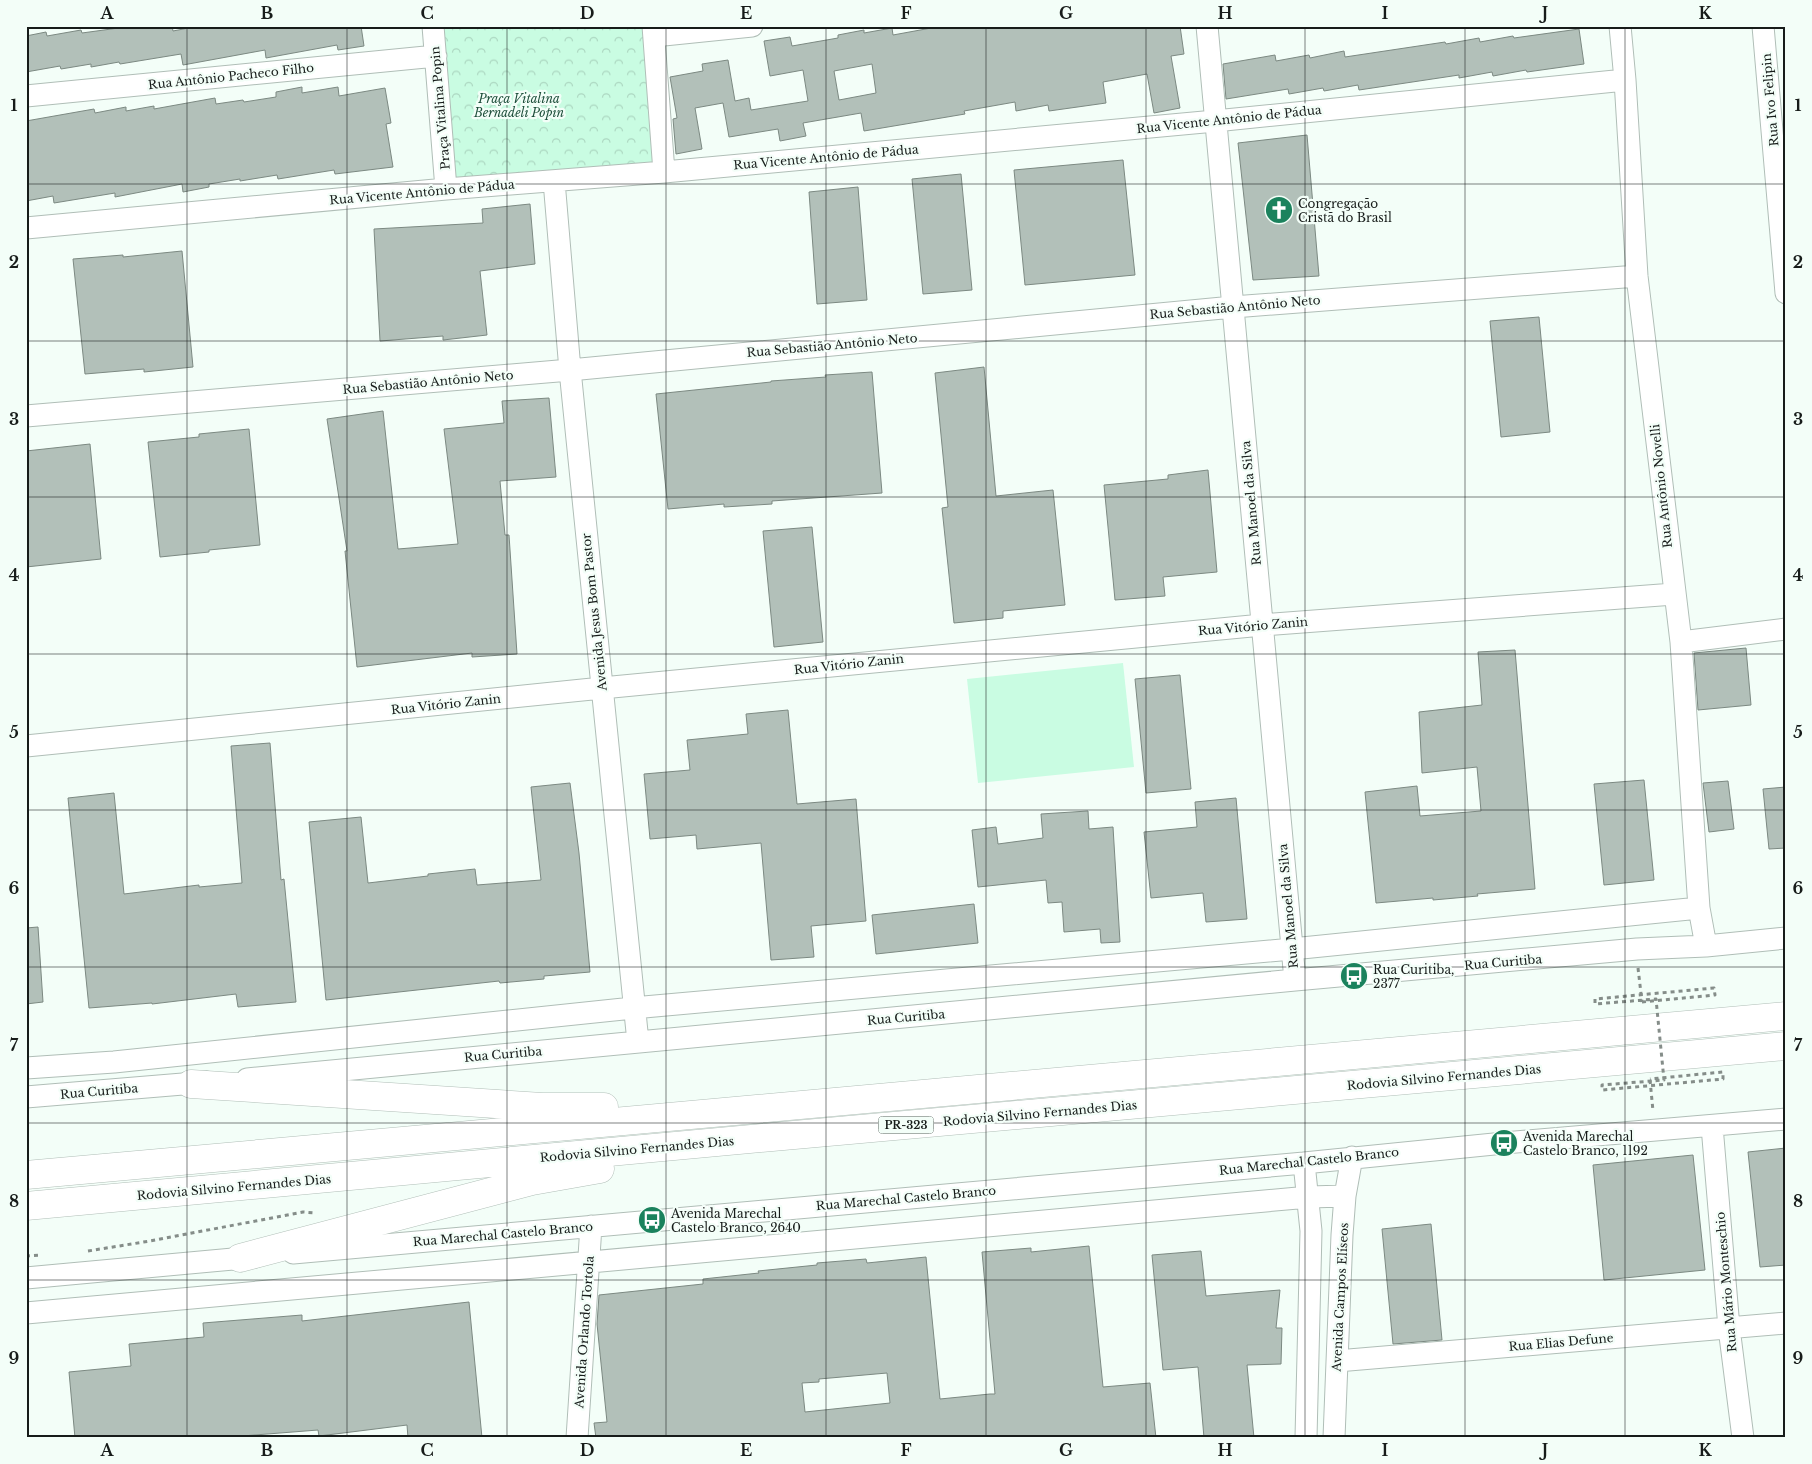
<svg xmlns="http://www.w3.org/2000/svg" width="1812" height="1464" font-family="'Libre Baskerville',serif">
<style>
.park{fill:url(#park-crowns)}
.pitch{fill:#c9fce2}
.building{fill:#b2c0b9;stroke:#7c8982;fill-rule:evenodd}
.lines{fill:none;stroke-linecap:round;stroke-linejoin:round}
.minor-casing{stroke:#b0beb7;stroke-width:23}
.highway-casing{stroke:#b0beb7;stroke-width:29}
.path{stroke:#858d89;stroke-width:3;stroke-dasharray:4 4;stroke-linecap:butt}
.minor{stroke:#fff;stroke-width:21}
.highway{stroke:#fff;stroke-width:28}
.path-bridge{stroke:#858d89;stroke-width:3;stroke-dasharray:4 4;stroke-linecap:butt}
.grid{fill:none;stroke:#171c1a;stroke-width:1;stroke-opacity:0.55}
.labels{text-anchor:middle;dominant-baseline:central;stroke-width:4.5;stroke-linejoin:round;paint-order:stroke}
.shield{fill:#f3fef8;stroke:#59605d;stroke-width:1}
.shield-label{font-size:11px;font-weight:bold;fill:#171c1a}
.street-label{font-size:12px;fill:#171c1a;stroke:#f3fef8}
.park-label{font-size:12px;font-style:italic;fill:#1e4f3b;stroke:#f3fef8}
.poi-label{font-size:12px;fill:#171c1a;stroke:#f3fef8;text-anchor:start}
.neatline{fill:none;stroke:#171c1a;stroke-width:2}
.grid-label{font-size:16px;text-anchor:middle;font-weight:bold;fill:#171c1a}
</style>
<defs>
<pattern id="park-crowns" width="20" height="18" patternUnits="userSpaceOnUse" patternTransform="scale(1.25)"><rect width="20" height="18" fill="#c9fce2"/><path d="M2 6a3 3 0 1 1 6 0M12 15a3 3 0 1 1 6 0" fill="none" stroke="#acd7c1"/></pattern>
</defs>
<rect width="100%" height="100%" fill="#f3fef8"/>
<!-- park -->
<path class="park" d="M433 26H653L664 172 446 189Z"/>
<!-- pitch -->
<path class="pitch" d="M1123 663 1134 767 978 783 967 679Z"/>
<!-- building -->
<path class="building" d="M133 26H172L173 31 199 26H361L364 46 338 50 337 45 266 58 265 50 183 65 181 54 120 64 119 62 91 67V64L61 69 60 66 26 72V36L46 32 47 36 81 30 82 33Z
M942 26H1180L1184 54 1171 56 1180 108 1154 113 1147 74 1103 82 1106 103 1049 111 1048 105 1016 111 1015 102 964 111 965 114 864 131 861 113 803 123 806 136 780 141 778 129 729 137 723 103 695 108 702 149 676 154 673 119 677 118 670 77 703 71 702 64 728 60 735 101 749 98 751 110 808 101 803 70 770 76 764 41 790 37 792 46 838 38V35L864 30V33L892 28 893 35ZM872 64 876 93 839 100 834 71Z
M1579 29 1584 64 1527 72 1526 70 1493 76 1492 72 1459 78V75L1359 90 1358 85 1324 91 1323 88 1289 94 1288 89 1226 99 1223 64 1275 55 1276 61 1309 55 1310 58 1344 51 1345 57 1445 42 1446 44 1479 38 1480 42 1513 36 1514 38Z
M302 87V93L338 87 339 96 385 88 391 123 386 124 393 167 335 174 334 170 278 179 277 175 240 181V179L209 184V187L183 192 182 184 115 197V193L54 203 53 196 26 201V121L94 109 95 113 126 107V111L154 106V109L215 98 216 104 243 100 244 102 276 97V92Z
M1307 135 1319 276 1253 280 1238 143Z
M1123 160 1135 275 1025 285 1014 170Z
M961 174 972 290 923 294 912 179Z
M858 187 867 300 817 304 809 192Z
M530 204 535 264 480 271 487 335 443 340V336L380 341 374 229 483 223 482 209Z
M182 251 193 367 144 372V369L85 374 73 259 123 255V257Z
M1539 317 1550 432 1501 437 1490 321Z
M984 367 996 496 1053 490 1065 605 1003 611V618L954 623 942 508 948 507 935 373Z
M872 372 882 493 772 501V504L724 507V504L668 509 656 394 771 382V381L826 377 825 375Z
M549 398 556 477 500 481 505 535H509L517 654 472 657V653L357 667 345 551H347L327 419 383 411 398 549 458 544 444 429 504 423 502 401Z
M249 429 260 545 209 550V552L160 557 148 442 199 437V434Z
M90 444 101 559 26 567V451Z
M1208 470 1217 572 1163 577 1165 596 1115 600 1104 485 1168 479V475Z
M812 527 823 642 774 647 763 531Z
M1746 648 1751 705 1698 710 1694 653Z
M1515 650 1535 889 1477 894 1478 896 1433 900V898L1376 903 1365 792 1417 786 1420 816 1481 811 1477 767 1422 773 1419 712 1482 705 1478 652Z
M1180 675 1191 789 1146 793 1135 679Z
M788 710 797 804 856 799 866 921 811 926 814 957 771 960 761 843 697 849 696 835 650 839 644 774 690 770 687 740 748 734 746 714Z
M270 743 281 880 284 879 296 1002 238 1007 236 994 152 1004V1003L89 1008 68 798 114 793 124 894 199 885V887L242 883 231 746Z
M1644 780 1654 880 1604 885 1594 784Z
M1728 781 1734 829 1709 832 1703 783Z
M570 783 579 853 590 972 544 976V979L500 983 499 981 326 1000 309 822 361 817 368 883 428 876V874L475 869 477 885 541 880 531 787Z
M1786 787V848L1769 849 1763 789Z
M1236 798 1247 919 1206 922 1203 893 1151 898 1144 832 1197 827 1195 802Z
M1088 811 1089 829 1113 827 1120 942 1101 943 1100 929 1064 932 1062 902 1048 903 1046 880 978 887 972 830 996 827 998 844 1043 838 1041 814Z
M974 904 978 943 876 954 872 915Z
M38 927 43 1002 26 1004V928Z
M1786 1148V1265L1760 1267 1748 1152Z
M1693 1155 1705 1270 1604 1280 1593 1165Z
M1431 1224 1442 1340 1393 1344 1382 1229Z
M1089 1246 1103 1387 1150 1383 1156 1438H596L594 1423 607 1422 597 1324 599 1295 703 1284V1279L759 1273 758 1271 817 1265V1263L866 1259 867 1263 926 1257 940 1399 990 1394H995L982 1252 1031 1248V1252ZM887 1373 890 1403 805 1412 802 1383 819 1382V1379Z
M1201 1251 1206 1296 1280 1290 1276 1328H1282L1281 1364 1247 1365 1254 1438H1204L1198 1367 1163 1370 1152 1255Z
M469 1302 482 1438H408L407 1425 319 1436 318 1430 217 1438H75L69 1372 131 1366 129 1344 204 1337 203 1323 302 1315V1321Z"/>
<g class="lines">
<defs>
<path id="minor" d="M433 26 446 189
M653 26 664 172
M1207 26 1295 980
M1620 26 1625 80 1637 276 1681 642 1699 908 1706 946
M1763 26 1786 293
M654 36 752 26
M26 96 436 56
M554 181 570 370 638 1042
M26 228 446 189 664 172 1215 121 1625 80
M26 416 570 370 1233 307 1637 276
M1681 642 1786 629
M26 746 602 688 1262 625 1674 594
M26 1068 114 1062 633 1008 1292 949 1699 908
M247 1079 1295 980 1637 949 1706 946 1786 938
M26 1097 207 1082
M1712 1126 1729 1328 1743 1438
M1304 1163 1311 1231 1306 1438
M293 1253 1304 1163 1504 1143 1786 1119
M26 1278 255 1257
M26 1313 1309 1197 1345 1196
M1337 1361 1786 1323
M577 1438 591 1226
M1334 1438 1342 1235 1345 1196 1352 1157"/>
<path id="highway" d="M191 1084 542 1107H604
M26 1175 1786 1016
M26 1206 783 1136 1786 1046
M240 1258 532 1181 600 1169"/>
</defs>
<!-- minor casing -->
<use href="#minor" class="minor-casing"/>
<!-- highway casing -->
<use href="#highway" class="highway-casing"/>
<!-- path -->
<path class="path" d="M1638 968 1642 1002
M1650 1080 1653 1111
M88 1251 150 1241 303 1212 316 1213
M26 1256 42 1255"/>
<!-- minor -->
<use href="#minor" class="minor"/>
<!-- highway -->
<use href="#highway" class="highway"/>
<!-- path-bridge -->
<path class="path-bridge" d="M1642 1002 1715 995 1714 988 1595 999V1004L1656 999 1664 1080 1602 1085V1090L1723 1079V1072L1650 1079"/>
</g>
<!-- grid -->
<path class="grid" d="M187 26V1438M347 26V1438M507 26V1438M666 26V1438M826 26V1438M986 26V1438M1146 26V1438M1305 26V1438M1465 26V1438M1625 26V1438M26 184H1786M26 341H1786M26 497H1786M26 654H1786M26 810H1786M26 967H1786M26 1123H1786M26 1280H1786"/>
<!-- icons -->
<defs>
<symbol id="church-disc" viewBox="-11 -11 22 22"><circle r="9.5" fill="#1b825d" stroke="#f3fef8"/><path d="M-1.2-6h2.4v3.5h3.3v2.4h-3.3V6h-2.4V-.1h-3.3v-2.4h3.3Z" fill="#fff"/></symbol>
<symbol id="bus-disc" viewBox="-11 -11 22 22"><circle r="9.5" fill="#1b825d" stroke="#f3fef8"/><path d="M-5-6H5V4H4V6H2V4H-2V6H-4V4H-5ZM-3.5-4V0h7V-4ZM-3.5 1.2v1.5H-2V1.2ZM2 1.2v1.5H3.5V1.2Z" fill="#fff"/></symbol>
</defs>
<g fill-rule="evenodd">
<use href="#church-disc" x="1263" y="194" width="32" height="32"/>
<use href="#bus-disc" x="1338" y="960" width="32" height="32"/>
<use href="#bus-disc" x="1488" y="1127" width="32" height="32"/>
<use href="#bus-disc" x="636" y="1204" width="32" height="32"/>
</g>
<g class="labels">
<!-- shield labels -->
<rect class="shield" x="878.5" y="1116.5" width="55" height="17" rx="4"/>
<g class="shield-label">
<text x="906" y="1125">PR-323</text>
</g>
<!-- street labels -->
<g class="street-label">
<text transform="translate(231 76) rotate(-6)">Rua Antônio Pacheco Filho</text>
<text transform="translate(1770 100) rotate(-95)">Rua Ivo Felipin</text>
<text transform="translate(440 108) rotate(-95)">Praça Vitalina Popin</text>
<text transform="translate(1229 119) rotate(-6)">Rua Vicente Antônio de Pádua</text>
<text transform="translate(826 157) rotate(-5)">Rua Vicente Antônio de Pádua</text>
<text transform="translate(422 192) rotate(-5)">Rua Vicente Antônio de Pádua</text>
<text transform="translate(1235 307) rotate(-5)">Rua Sebastião Antônio Neto</text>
<text transform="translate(832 345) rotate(-5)">Rua Sebastião Antônio Neto</text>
<text transform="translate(428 382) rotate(-5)">Rua Sebastião Antônio Neto</text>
<text transform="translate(1661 486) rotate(-96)">Rua Antônio Novelli</text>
<text transform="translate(1251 503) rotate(-95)">Rua Manoel da Silva</text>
<text transform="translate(594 612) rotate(-96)">Avenida Jesus Bom Pastor</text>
<text transform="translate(1253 626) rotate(-5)">Rua Vitório Zanin</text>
<text transform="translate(849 664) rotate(-6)">Rua Vitório Zanin</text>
<text transform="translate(446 704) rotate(-6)">Rua Vitório Zanin</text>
<text transform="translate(1288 906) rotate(-95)">Rua Manoel da Silva</text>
<text transform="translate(1503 962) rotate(-5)">Rua Curitiba</text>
<text transform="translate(906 1017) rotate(-5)">Rua Curitiba</text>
<text transform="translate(503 1054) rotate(-5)">Rua Curitiba</text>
<text transform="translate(1444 1077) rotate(-5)">Rodovia Silvino Fernandes Dias</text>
<text transform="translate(99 1091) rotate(-5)">Rua Curitiba</text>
<text transform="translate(1040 1113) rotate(-5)">Rodovia Silvino Fernandes Dias</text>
<text transform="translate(637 1149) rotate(-5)">Rodovia Silvino Fernandes Dias</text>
<text transform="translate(1309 1161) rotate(-6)">Rua Marechal Castelo Branco</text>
<text transform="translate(234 1187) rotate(-5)">Rodovia Silvino Fernandes Dias</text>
<text transform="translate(906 1198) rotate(-5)">Rua Marechal Castelo Branco</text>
<text transform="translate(503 1234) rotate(-5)">Rua Marechal Castelo Branco</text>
<text transform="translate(1726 1282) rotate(-95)">Rua Mário Monteschio</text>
<text transform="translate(1340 1297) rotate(-87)">Avenida Campos Elíseos</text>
<text transform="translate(584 1332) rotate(-86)">Avenida Orlando Tortola</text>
<text transform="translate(1561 1342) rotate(-5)">Rua Elias Defune</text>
</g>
<!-- park labels -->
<g class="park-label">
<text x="519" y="98">Praça Vitalina<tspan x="519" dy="14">Bernadeli Popin</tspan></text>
</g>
<!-- poi labels -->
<g class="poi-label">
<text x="1298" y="203">Congregação<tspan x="1298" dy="14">Cristã do Brasil</tspan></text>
<text x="1373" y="969">Rua Curitiba,<tspan x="1373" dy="14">2377</tspan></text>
<text x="1523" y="1136">Avenida Marechal<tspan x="1523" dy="14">Castelo Branco, 1192</tspan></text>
<text x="671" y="1213">Avenida Marechal<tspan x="671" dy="14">Castelo Branco, 2640</tspan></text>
</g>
</g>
<!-- border -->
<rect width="1812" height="1464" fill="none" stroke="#f3fef8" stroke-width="55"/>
<rect x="28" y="28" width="1756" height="1408" class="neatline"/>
<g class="grid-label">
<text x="107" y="19">A</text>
<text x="267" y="19">B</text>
<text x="427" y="19">C</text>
<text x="587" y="19">D</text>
<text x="746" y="19">E</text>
<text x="906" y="19">F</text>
<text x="1066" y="19">G</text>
<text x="1225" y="19">H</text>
<text x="1385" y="19">I</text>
<text x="1545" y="19">J</text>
<text x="1705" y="19">K</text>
<text x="14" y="111">1</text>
<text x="1798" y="111">1</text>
<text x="14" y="268">2</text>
<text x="1798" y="268">2</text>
<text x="14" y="425">3</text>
<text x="1798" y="425">3</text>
<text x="14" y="581">4</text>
<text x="1798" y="581">4</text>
<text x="14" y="738">5</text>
<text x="1798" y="738">5</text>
<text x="14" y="894">6</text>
<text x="1798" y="894">6</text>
<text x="14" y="1051">7</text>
<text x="1798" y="1051">7</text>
<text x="14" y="1207">8</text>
<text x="1798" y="1207">8</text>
<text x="14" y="1364">9</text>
<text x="1798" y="1364">9</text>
<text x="107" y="1456">A</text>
<text x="267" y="1456">B</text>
<text x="427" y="1456">C</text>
<text x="587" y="1456">D</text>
<text x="746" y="1456">E</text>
<text x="906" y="1456">F</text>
<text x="1066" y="1456">G</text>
<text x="1225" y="1456">H</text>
<text x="1385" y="1456">I</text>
<text x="1545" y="1456">J</text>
<text x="1705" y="1456">K</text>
</g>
</svg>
